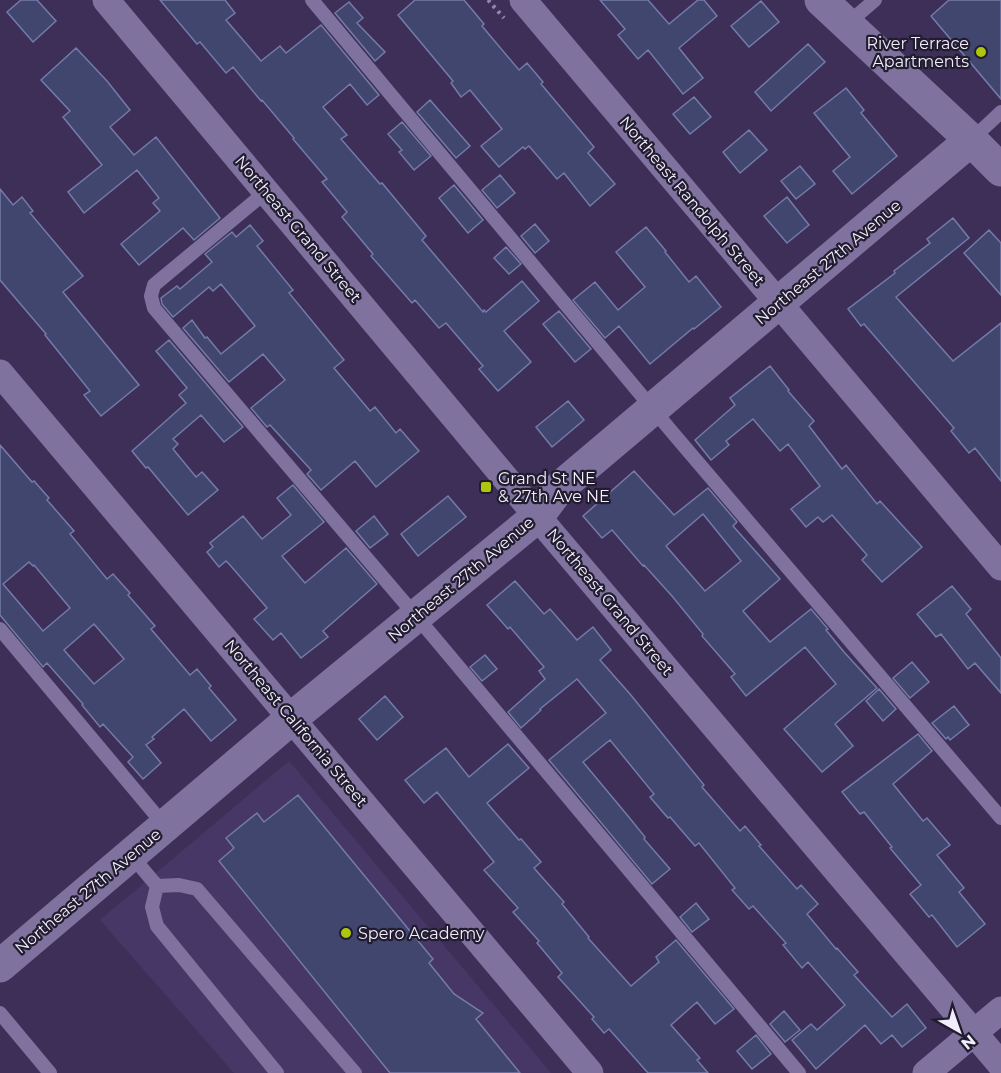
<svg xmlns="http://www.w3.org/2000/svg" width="1001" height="1073" font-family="Montserrat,sans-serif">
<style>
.built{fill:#473766}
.building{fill:#41466f;stroke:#757ba9;stroke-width:1.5;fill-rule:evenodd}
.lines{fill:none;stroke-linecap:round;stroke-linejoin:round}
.path{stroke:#9389a6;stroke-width:4;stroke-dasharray:3 4.5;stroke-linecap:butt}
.lane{stroke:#7f729f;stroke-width:14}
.street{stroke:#7f729f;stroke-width:27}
.secondary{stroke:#7f729f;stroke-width:33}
.poi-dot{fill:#aec60b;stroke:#211c2e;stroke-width:2}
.labels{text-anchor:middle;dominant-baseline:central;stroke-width:4.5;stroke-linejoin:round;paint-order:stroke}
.poi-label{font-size:16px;fill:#f2edfd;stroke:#211c2e;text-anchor:start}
.street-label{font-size:16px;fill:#f2edfd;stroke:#211c2e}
</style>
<rect width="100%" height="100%" fill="#3d2f57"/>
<!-- built -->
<path class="built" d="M289 761 551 1073H234L100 920Z"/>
<!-- building -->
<path class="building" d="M21 0H37L56 21 33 42 7 12Z
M160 0H225L235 13 226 20 261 61 280 46 286 53 321 25 379 95 367 105 350 84 323 107 347 135 341 139 380 184 382 183 426 236 422 240 483 312 484 310 486 312 522 281 539 301 504 331 531 362 498 391 479 369 483 366 446 323 439 328 415 300 412 303 371 256 373 254 342 217 347 212 322 182 327 179 293 139 294 138 262 100 261 101 233 67 226 73 200 42 197 44Z
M415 0H464L484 24 482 26 519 70 527 63 543 82 541 84 594 147 588 153 615 184 590 206 564 173 557 179 529 146 525 149 523 147 499 167 481 146 502 129 470 90 461 97 451 83 453 81 398 15Z
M600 0H648L669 24 698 0H704L717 16 679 48 703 78 683 94 648 50 638 59 618 35 625 29Z
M949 0H1001V99L931 16Z
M761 1 779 22 749 47 731 26Z
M349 2 363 18 357 23 385 52 375 61 335 13Z
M808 44 825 62 771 111 755 92Z
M76 48 107 81 130 110 110 127 134 155 156 137 220 218 194 240 183 228 139 265 121 244 160 211 153 203 159 198 137 170 84 213 68 192 102 165 63 117 70 111 41 80Z
M846 88 864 110 861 113 897 156 852 194 833 171 850 157 814 113Z
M694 97 711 117 690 134 673 114Z
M430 100 470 146 456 158 417 112Z
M402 122 431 156 414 170 399 152 402 150 388 134Z
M749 130 767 150 740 173 723 152Z
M800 166 815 184 796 199 781 181Z
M500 175 515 193 497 208 482 190Z
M454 185 483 220 468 233 439 198Z
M0 189 13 205 22 197 33 211 30 213 83 276 63 292 139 385 101 416 84 395 90 391 45 335 46 334 0 280Z
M787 197 809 225 787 243 764 216Z
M953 218 969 238 896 297 953 361 1001 323V481L975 448 969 453 951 431 954 428 864 324 861 326 848 309 895 273 894 271 930 243 927 239Z
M535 224 549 241 535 253 521 236Z
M250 225 263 241 257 246 293 290 289 293 344 360 334 368 370 411 375 407 396 433 400 429 419 451 376 487 355 461 321 490 307 474 311 470 270 425 267 427 251 408 285 380 263 354 229 382 183 328 192 320 205 338 207 337 221 354 255 326 221 284 213 291 209 287 173 317 162 304 161 298 177 286 180 289 212 262 205 254 232 232 236 237Z
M646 227 666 251 665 252 689 282 696 276 721 307 694 329 693 328 650 364 619 326 605 338 573 300 595 282 618 310 645 287 616 252Z
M989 230 1001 243V295L964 253Z
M506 247 521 264 509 274 494 258Z
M559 311 591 349 575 362 543 324Z
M169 340 243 427 224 442 201 415 173 439 178 444 173 449 196 477 202 472 218 490 188 515 148 467 146 468 132 451 186 403 179 395 187 388 156 351Z
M770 366 789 390 788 391 814 421 809 426 842 469 846 465 877 504 880 501 922 547 882 582 862 560 867 555 832 515 823 522 818 517 806 527 791 509 820 486 788 444 780 451 753 419 726 441 729 445 711 460 695 440 735 405 730 398Z
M568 401 584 420 552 447 536 427Z
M0 445 32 482 34 481 49 498 47 500 74 531 70 534 107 579 113 574 130 593 128 595 155 626 151 629 190 675 197 669 211 686 209 688 236 720 211 741 184 709 152 737 154 739 146 745 161 763 143 779 128 762 133 757 103 724 100 727 82 705 83 704 47 663 43 667 0 615ZM29 562 33 566 34 565 70 608 43 631 3 584ZM94 624 124 659 94 684 64 650Z
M634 471 674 515 708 488 737 522 733 526 780 579 743 611 770 642 811 609 828 629 826 630 844 652 877 688 835 724 853 746 822 772 784 729 836 684 805 647 746 696 731 677 735 674 702 636 703 634 672 596 644 565 643 566 612 530 602 538 583 516ZM703 514 741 561 705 591 666 546Z
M293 485 324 522 282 556 305 583 346 548 377 584 323 631 328 637 301 658 281 633 273 640 254 619 267 608 230 565 226 561 219 567 207 552 213 547 210 543 243 516 262 539 291 515 277 498Z
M448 496 466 517 418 556 401 534Z
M374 516 388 534 370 548 356 531Z
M515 581 544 614 550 609 577 640 593 627 611 650 600 660 630 694 704 785 702 787 740 831 745 826 761 845 759 846 797 889 801 885 818 904 807 914 836 949 837 948 858 972 854 975 892 1017 907 1004 926 1028 902 1047 892 1035 881 1044 865 1025 816 1069 792 1040 811 1024 817 1030 845 1005 808 962 802 968 783 945 786 943 753 906 749 909 732 890 735 888 699 843 695 846 670 817 668 818 650 797 654 794 610 740 583 762 628 816 645 837 644 839 670 869 652 884 549 760 606 713 577 679 540 709 541 710 521 728 508 712 545 679 539 671 544 667 510 627 508 629 487 605Z
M952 586 971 609 966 614 1001 658V693L975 663 968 669 941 634 936 637 917 614Z
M485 655 497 669 482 681 470 667Z
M912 662 929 682 910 698 893 678Z
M879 689 896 709 883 721 866 701Z
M385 696 403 717 377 740 359 719Z
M954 706 969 725 950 740 948 737 946 739 932 723Z
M918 734 932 751 893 784 923 821 927 818 950 845 937 855 964 888 959 892 985 924 957 947 932 915 929 917 910 894 921 885 890 848 892 847 864 812 860 814 842 792Z
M508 744 529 768 487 803 519 840 521 839 541 862 534 868 564 902 562 904 589 937 588 938 631 986 659 962 656 957 676 940 734 1009 715 1024 697 1002 671 1025 700 1058 697 1060 708 1073H648L609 1029 604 1033 592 1019 594 1017 558 977 562 973 537 943 539 941 513 912 518 908 484 870 494 862 437 792 424 803 405 780 446 748 469 777Z
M298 795 433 959 429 963 454 994 483 1013 476 1019 520 1073H390L219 861 234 848 226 838 257 813 264 822Z
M696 903 709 919 692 932 680 917Z
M784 1011 800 1030 785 1042 770 1024Z
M756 1035 771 1054 752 1069 737 1051Z"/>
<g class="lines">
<!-- path -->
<path class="path" d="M488 0 504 18"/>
<!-- lane -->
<path class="lane" d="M312 0 672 432 1001 818
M847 24 875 0
M971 140 1001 112
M267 191 154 285 151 296 154 308 432 635 799 1073
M0 629 165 826
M131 855 157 886
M157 886 179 885 197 889 355 1073
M157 886 152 907 157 926 277 1073
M0 1013 50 1073"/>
<!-- street -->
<path class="street" d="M106 0 552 534 1001 1065
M523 0 1001 567
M0 373 590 1073
M926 1073 1001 1010"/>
<!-- secondary -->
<path class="secondary" d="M821 0 971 140 1001 170
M0 966 292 718 538 516 558 489 971 140"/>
</g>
<!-- markers -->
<g class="poi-dot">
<circle cx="981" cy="52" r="6"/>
<rect x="480" y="481" width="12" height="12" rx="3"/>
<circle cx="346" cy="933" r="6"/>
</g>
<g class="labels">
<!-- poi labels -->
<g class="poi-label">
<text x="969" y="43" text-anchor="end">River Terrace<tspan x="969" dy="18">Apartments</tspan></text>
<text x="498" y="478">Grand St NE<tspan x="498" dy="18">&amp; 27th Ave NE</tspan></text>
<text x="358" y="933">Spero Academy</text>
</g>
<!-- street labels -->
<g class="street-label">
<text transform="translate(692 201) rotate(50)">Northeast Randolph Street</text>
<text transform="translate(298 229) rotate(50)">Northeast Grand Street</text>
<text transform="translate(828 262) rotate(-40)">Northeast 27th Avenue</text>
<text transform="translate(461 579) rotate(-40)">Northeast 27th Avenue</text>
<text transform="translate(610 602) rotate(50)">Northeast Grand Street</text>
<text transform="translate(296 723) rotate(50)">Northeast California Street</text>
<text transform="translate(88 891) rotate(-40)">Northeast 27th Avenue</text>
</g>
</g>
<!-- north arrow -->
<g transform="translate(959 1031) rotate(140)" stroke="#211c2e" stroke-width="4.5" paint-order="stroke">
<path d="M0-4.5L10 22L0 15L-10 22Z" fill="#f2edfd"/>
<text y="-9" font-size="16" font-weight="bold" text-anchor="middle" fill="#f2edfd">N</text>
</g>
</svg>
